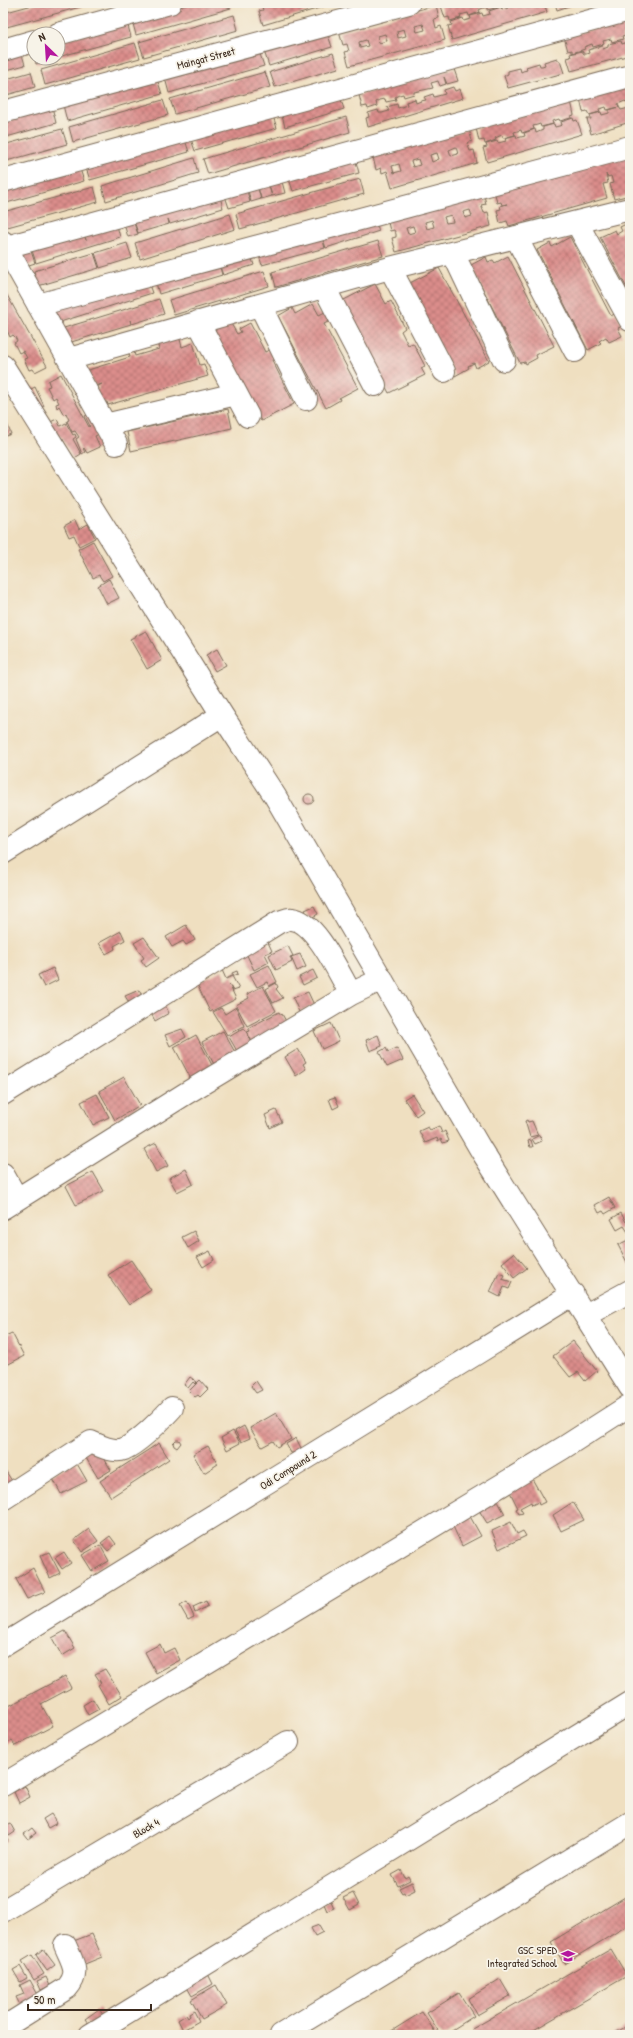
<svg xmlns="http://www.w3.org/2000/svg" width="633" height="2038" font-family="'Patrick Hand',sans-serif">
<style>
.building{fill:url(#building-cross-hatch);fill-rule:evenodd}
.lines{fill:none;stroke-linecap:round;stroke-linejoin:round}
.minor-casing{stroke:#7a6957;stroke-width:24}
.minor{stroke:#fff;stroke-width:22}
.labels{text-anchor:middle;dominant-baseline:central;stroke-width:3.5;stroke-linejoin:round;paint-order:stroke}
.street-label{font-size:11px;fill:#3b2a1e;stroke:#f7f3e8}
.poi-label{font-size:11px;fill:#3b2a1e;stroke:#f7f3e8;text-anchor:end}
</style>
<defs>
<pattern id="building-cross-hatch" width="8" height="8" patternUnits="userSpaceOnUse"><rect width="8" height="8" fill="#db8d8b"/><path d="M0 0l8 8M0 8l8-8" fill="none" stroke="#b37371"/></pattern>
</defs>
<rect width="100%" height="100%" fill="#f7f3e8"/>
<filter id="ink" filterUnits="userSpaceOnUse"><feTurbulence type="fractalNoise" baseFrequency=".025" numOctaves="2"/><feDisplacementMap in="SourceGraphic" scale="8" xChannelSelector="R" yChannelSelector="G"/><feConvolveMatrix kernelMatrix="1 2 1 2 8 2 1 2 1" color-interpolation-filters="sRGB"/></filter>
<filter id="wash" filterUnits="userSpaceOnUse"><feTurbulence type="fractalNoise" baseFrequency=".012" numOctaves="4" result="noise"/><feDisplacementMap in="SourceGraphic" scale="16" xChannelSelector="R" yChannelSelector="G"/><feGaussianBlur stdDeviation="0.9" result="paint"/><feColorMatrix in="noise" values="0 0 0 0 0 0 0 0 0 0 0 0 0 0 0 0 0 1.4 0 .05"/><feComposite in="paint" operator="in"/></filter>
<g filter="url(#wash)">
<rect width="100%" height="100%" fill="#efdfc0"/>
<g id="blocks">
<!-- building -->
<path class="building" d="M40 3H95L3 28V13Z
M193 3H229L231 8 136 35 132 20Z
M260 3H267L268 4 261 6Z
M281 3H336L263 25 259 11 263 10 262 7 273 4 274 6Z
M450 3H498L499 7 487 10V7L483 8 479 10 480 12 469 16 468 13 460 15 461 18 450 21 449 17 445 18 441 6Z
M515 3H520V5L544 3 547 12 452 40 448 26 452 25 451 22 463 18 464 21 471 19 470 16 482 13 483 16 490 14 489 11 501 7 502 10 505 9 509 8 508 5Z
M555 3H578L557 10Z
M436 5 439 18 434 19 436 28 441 26 445 40 349 66 345 52 349 51 347 44 343 45 339 32ZM423 24 425 30 417 32 415 26ZM404 29 406 36 398 38 397 31ZM385 34 387 41 379 43 378 36ZM366 40 368 46 360 48 359 42Z
M234 15 238 30 144 57 139 42Z
M630 19V34L622 36 623 39 612 42 611 39 603 41 604 44 593 47 592 44 584 47 585 49 572 53V50L568 51 564 37Z
M127 22 131 37 58 57V41Z
M327 32 332 47 269 66 264 51Z
M630 38V55L571 71 567 58 571 57 570 54 582 51 584 54H586L589 53 588 50 602 46 603 49 608 47V44L621 41 622 44 628 42 627 39Z
M135 43 140 58 45 85 41 70Z
M21 51 25 65 3 71V56Z
M259 51 264 66 169 93 165 78Z
M333 53 338 68 275 87 270 72Z
M35 58H54L36 64Z
M557 58 559 61H560L564 73 508 88 504 76 508 74V71L520 68 521 72 523 71 527 70 526 67 539 63 540 66H542L545 65 544 62Z
M454 69 458 81 447 84 444 77 446 84 440 86 438 81 431 83 433 88 414 92V94L404 97 403 94 399 95 395 97 396 100 386 102 385 99 380 100 376 102 377 106 368 109 367 106 362 107 359 95Z
M31 72 35 87 3 96V80Z
M265 72 270 87 175 114 170 99Z
M157 79 162 94 67 121 63 105Z
M630 85V122L591 134 587 119H591L590 115 601 112 602 115 609 113V110L619 107 621 110 629 108 628 104 625 101 618 104 619 107 607 110 606 107 603 108 599 109 600 112 589 115 587 111 583 112 580 99Z
M453 87 455 91 460 89 463 98 368 127 366 118 369 117 368 113 378 110 379 113H382L389 111 387 107 397 104 398 108 407 105 406 102 415 99 416 103 421 101 426 100 424 97 433 94 434 97 445 94 444 90Z
M339 94 344 109 285 127 281 112Z
M163 100 168 115 73 142 69 127Z
M571 101 574 115 571 116V118L560 121 559 119 556 120 552 121 553 124 541 127 540 124 537 125 533 126 534 129 522 133 521 130 514 132 515 135 503 138 502 135 495 138 496 140 485 144 484 140 479 141 476 128Z
M52 107 56 123 3 138V122Z
M272 113 277 128 195 151 190 136Z
M346 117 350 132 208 174 203 159Z
M573 118 574 121 577 120 582 134 487 162 483 148 487 147 486 144 497 141 498 143 506 141 505 138 516 135 517 138 525 136 524 133 535 129 536 133 543 130V127L554 124 555 127 559 126 562 125 561 122Z
M62 129 67 144 3 162V145Z
M469 129 472 141 467 143 470 151 474 150 477 163 392 188 387 171 382 173 381 168 376 170 373 157ZM456 147 458 154 451 156 449 150ZM437 153 439 159 432 162 430 155ZM418 159 420 165 413 167 411 161ZM399 164 401 171 394 173 392 166Z
M184 137 189 152 90 180 85 165Z
M630 153V195L614 199 610 184 613 183 611 176 607 177 606 174 608 183 603 184 607 198 509 226 507 221 500 223 497 210 501 209 500 206 507 204 502 205 501 202 497 203 494 189Z
M194 158 198 173 106 201 102 186Z
M355 158 359 173 293 191 288 176Z
M79 166 84 181 3 204V187Z
M281 178 285 193 272 196 268 181Z
M360 179 364 194 240 229 236 214Z
M267 181 272 196 261 199 257 184Z
M257 184 261 199 251 202 247 187Z
M94 187 98 202 4 228 3 212Z
M246 187 250 202 229 208 224 193Z
M483 191 486 204 481 205 484 213 488 212 491 226 396 252 392 238 396 237V234L394 230 390 231 387 218ZM470 210 472 216 465 218 463 212ZM451 215 453 222 446 223 444 217ZM432 220 434 227 427 229 425 222ZM413 226 415 232 408 234 406 228Z
M219 193 223 208 170 224 168 219 169 224 138 233 133 218Z
M230 214 235 229 140 259 135 243Z
M374 216 379 231 326 248 322 237 325 248 262 265 257 250Z
M132 218 138 234 128 237 123 221Z
M116 222 120 237 36 263 31 247 83 232 86 240 84 232Z
M630 222V294L600 237 615 230 617 234 622 231 620 227Z
M570 237 611 316 616 313 623 326 618 328 622 336 609 342 606 337 599 341 601 343 588 350 537 250 550 243 552 247Z
M378 241 383 256 276 287 272 272Z
M127 243 132 258 100 268 95 253Z
M30 248 35 263 26 266 20 251Z
M249 250 254 265 223 275 220 267 222 275 159 294 155 279Z
M94 253 99 268 38 286 34 271Z
M508 256 554 346 536 355 537 358 526 364 525 362 520 363 471 265 486 257 488 262 493 260 495 263Z
M439 268 489 361 476 368 474 363 468 366 469 368 455 376 406 285Z
M264 271 269 286 174 315 169 300Z
M147 279 152 293 57 323 52 308Z
M375 284 386 304 391 301 405 328 401 331 408 345 413 343 425 366 421 368 425 375 389 393 342 301Z
M3 288 47 366 35 372 33 369 29 370 24 359 27 358 23 351 19 353 14 343 17 341 15 337 13 335 10 337 5 326 7 325 3 319Z
M159 299 164 314 132 324 130 320 131 324 68 343 64 328Z
M313 304 319 315 325 312 330 321 324 324 358 388 339 398 340 400 326 408 278 316 292 308 295 314Z
M230 322 237 334 241 332 239 329 250 323 265 352 271 349 276 358 272 360 294 404 261 421 232 364 211 332Z
M179 336 182 347 193 343 200 365 204 364 208 376 108 405 107 402 99 404 95 390 99 389 98 386 102 384 95 386 85 371 130 357 129 354 134 352 135 356 159 349 157 343Z
M61 374 89 427 90 426 85 416 89 414 103 432 95 436 100 447 87 453 84 448 83 449 85 452 82 454 76 439 79 437 75 431 72 432 67 421 69 420 66 413 64 415 59 406 57 408 56 404 59 403 56 397 53 399 47 387 50 386 48 381Z
M35 387 44 406 34 411 25 392Z
M228 409 232 428 131 451 127 432Z
M3 414 11 434 3 437Z
M57 419 60 426 66 423 73 435 75 434 76 437 73 439 81 454 73 459 62 438 46 424Z
M75 520 79 529 88 524 95 538 79 546 74 535 69 537 64 526Z
M93 541 112 576 103 581 99 575 93 578 78 549Z
M109 579 119 598 107 604 98 586Z
M146 631 162 660 147 669 130 639Z
M217 649 226 665 215 671 206 655Z
M304 799a5 5 0 1 1 10 0a5 5 0 1 1-10 0Z
M314 906 318 914 309 919 305 910Z
M186 925 195 940 186 945 183 941 172 947 166 937Z
M121 931 125 940 114 946 115 949 106 954 99 943Z
M144 937 159 958 146 967 141 960 144 958 134 943Z
M267 940 272 951 265 954 269 962 254 970 245 951Z
M288 946 293 956 290 957 292 962 276 970 269 955Z
M300 954 306 967 297 971 291 957Z
M269 965 277 982 269 986 267 982 257 987 250 974Z
M53 968 58 980 44 987 38 975Z
M222 970 226 979 232 976 239 989 233 991 229 984 236 999 210 1012 196 982Z
M313 970 317 978 303 985 299 977Z
M237 971 238 974 233 976 232 973Z
M276 983 278 987 276 989 283 998 273 1003 266 989Z
M263 986 276 1011 247 1026 236 1005 249 998 247 994Z
M139 990 143 998 130 1004 125 996Z
M308 992 314 1005 299 1012 293 998Z
M164 1003 169 1013 155 1021 150 1011Z
M236 1007 244 1026 227 1035 213 1012 221 1008 225 1014Z
M279 1012 281 1015 282 1014 287 1023 237 1051 229 1037 244 1028 252 1042 247 1032 250 1031 248 1028Z
M331 1023 339 1041 322 1049 314 1031Z
M182 1029 186 1037 170 1046 165 1035Z
M223 1031 236 1054 215 1066 202 1042Z
M196 1035 213 1067 191 1079 174 1047Z
M378 1035 382 1046 370 1051 366 1040Z
M386 1048 388 1052 397 1048 403 1060 387 1067 379 1052Z
M298 1049 306 1062 303 1064 306 1069 296 1076 285 1057Z
M124 1077 140 1105 115 1120 99 1091Z
M97 1094 109 1117 93 1125 81 1102Z
M412 1094 423 1111 416 1116 404 1099Z
M335 1097 339 1106 333 1109 329 1099Z
M276 1110 282 1122 270 1128 265 1115Z
M527 1120 528 1122 532 1121 538 1135 530 1137 525 1121Z
M439 1126 442 1133 445 1131 449 1141 443 1143 441 1139 438 1141 437 1138 425 1143 419 1131 428 1127 430 1130Z
M540 1135 542 1141 535 1144 532 1139Z
M531 1140 533 1147H530L528 1141Z
M156 1143 168 1166 156 1172 144 1149Z
M186 1169 193 1184 177 1192 169 1178Z
M93 1172 104 1191 76 1205 66 1186Z
M609 1197 615 1208 605 1214 603 1211 599 1213 595 1205Z
M621 1213 626 1222H630V1230L628 1232 624 1226 617 1230 611 1219Z
M194 1231 199 1241 188 1248 182 1237Z
M630 1239V1268L618 1245Z
M210 1251 214 1260 203 1267 197 1257Z
M514 1253 527 1268 514 1278 502 1263Z
M131 1260 151 1290 129 1305 108 1275Z
M499 1273 504 1275 502 1279 512 1282 509 1289 504 1287 500 1297 490 1292Z
M12 1333 24 1356 3 1367V1337Z
M573 1341 597 1371 585 1381 578 1372 570 1377 553 1356Z
M190 1377 197 1382 195 1384 193 1382 188 1388 184 1385Z
M200 1380 208 1389 200 1397 198 1395 195 1397 189 1391Z
M256 1381 262 1390 256 1393 251 1386Z
M276 1413 291 1439 277 1447 273 1441 262 1447 250 1428Z
M244 1426 250 1438 241 1442 235 1431Z
M233 1431 240 1443 227 1450 221 1438Z
M296 1438 301 1448 297 1453H291L286 1444Z
M176 1440H179L181 1443 177 1448 174 1446 173 1443Z
M159 1443 169 1459 111 1497 100 1481Z
M96 1445 111 1470 98 1478 83 1453Z
M208 1446 218 1464 204 1473 193 1454Z
M76 1462 87 1481 61 1494 51 1475Z
M3 1467 14 1484 3 1491Z
M530 1475 545 1502 539 1505 538 1502 532 1505 531 1502 520 1508 523 1513 519 1514 516 1509 518 1508 507 1486Z
M495 1496 505 1514 487 1523 477 1507Z
M573 1502 584 1520 561 1531 553 1515Z
M467 1511 481 1536 462 1546 450 1520Z
M511 1522 517 1534 523 1531 526 1536 499 1549 492 1531Z
M89 1529 98 1541 82 1552 74 1540Z
M110 1536 116 1544 108 1551 101 1543Z
M100 1545 109 1561 92 1571 82 1555Z
M49 1552 60 1573 50 1578 40 1556Z
M64 1552 71 1563 62 1569 55 1558Z
M33 1568 45 1592 27 1599 16 1579Z
M206 1601 208 1606 195 1613 193 1607Z
M187 1602 194 1617 188 1620 180 1606Z
M65 1631 75 1648 62 1656 52 1638Z
M160 1644 164 1653 174 1648 180 1660 156 1673 145 1652Z
M105 1669 122 1696 109 1704 98 1685 101 1683 95 1674Z
M65 1676 71 1688 41 1704 53 1726 15 1746 12 1740 3 1745V1709Z
M93 1699 99 1709 88 1715 83 1705Z
M25 1786 30 1797 19 1803 14 1792Z
M51 1814 57 1823 48 1828 43 1819Z
M10 1823 15 1832 9 1836 4 1826Z
M32 1828 36 1833 28 1839 24 1834Z
M3 1834 8 1841 3 1844Z
M401 1870 405 1878 408 1876 410 1880 398 1886 392 1875Z
M412 1882 415 1890 405 1895 404 1892 402 1893 399 1888Z
M353 1893 359 1905 350 1910 343 1898Z
M630 1894V1924L564 1964 551 1942Z
M331 1901 334 1908 327 1911 324 1904Z
M319 1925 323 1932 315 1936 311 1928Z
M92 1934 102 1957 80 1966 71 1942Z
M43 1949 55 1965 47 1971 36 1955Z
M611 1949 627 1976 525 2035H475L472 2029Z
M32 1955 44 1974 34 1980 22 1961Z
M20 1966 27 1978 20 1982 13 1970Z
M206 1970 213 1984 192 1996 184 1982Z
M46 1977 50 1986 41 1990 37 1981Z
M500 1979 510 1996 477 2015 468 1999Z
M30 1980 38 1995 20 2005 16 1997 24 1994 20 1985Z
M216 1985 227 2005 202 2019 191 2000Z
M459 1993 474 2016 444 2035H441L427 2013Z
M99 2009 106 2019 92 2028 85 2019Z
M194 2011 199 2021 183 2030 178 2020 186 2015 188 2018 190 2016 189 2014Z
M422 2012 437 2035H385Z
M630 2024V2035H612Z"/>
</g>
</g>
<g filter="url(#ink)">
<use href="#blocks" fill-opacity="0" stroke="#7a6957" stroke-width="1"/>
<g class="lines">
<defs>
<path id="minor" d="M58 34 170 3
M3 50 34 41
M3 112 409 3
M3 181 630 10
M577 223 630 320
M516 237 575 351
M3 242 116 444
M6 247 630 76
M453 253 504 360
M390 268 444 371
M324 287 375 385
M38 305 630 147
M260 305 306 399
M198 322 248 416
M69 359 390 268 630 209
M3 366 222 715 275 796 481 1150 630 1387
M105 425 236 394
M3 853 222 715
M3 1094 279 922C283 921 288 918 292 919 316 921 339 974 351 994
M3 1174 17 1199
M3 1208 185 1094 351 994 382 979
M586 1315 630 1291
M3 1499 91 1442C100 1446 114 1453 124 1449 139 1442 161 1420 172 1408
M3 1645 573 1294
M3 1785 563 1448 630 1405
M3 1911 288 1742
M3 2028 67 1988C81 1972 72 1962 65 1945
M90 2035 630 1703
M281 2035 630 1823"/>
</defs>
<!-- minor casing -->
<use href="#minor" class="minor-casing"/>
<!-- minor -->
<use href="#minor" class="minor"/>
</g>
</g>
<!-- icons -->
<defs>
<symbol id="school-bare" viewBox="-9 -9 18 18"><path d="M0-5L7-2L0 1L-7-2ZM-4 1L0 2.5L4 1V4Q0 6-4 4Z" fill="#b5179e" stroke="#f7f3e8" stroke-width="2.5" paint-order="stroke"/></symbol>
</defs>
<g fill-rule="evenodd">
<use href="#school-bare" x="558" y="1946" width="20" height="20"/>
</g>
<g class="labels">
<!-- street labels -->
<g class="street-label">
<text transform="translate(206 58) rotate(-15)">Maingat Street</text>
<text transform="translate(288 1470) rotate(-32)">Odi Compound 2</text>
<text transform="translate(146 1828) rotate(-30)">Block 4</text>
</g>
<!-- poi labels -->
<g class="poi-label">
<text x="557" y="1950">GSC SPED<tspan x="557" dy="13">Integrated School</tspan></text>
</g>
</g>
<!-- margin -->
<rect width="633" height="2038" fill="none" stroke="#f7f3e8" stroke-width="16"/>
<!-- north arrow -->
<g transform="translate(46 46) rotate(335)"><circle r="19" fill="#f7f3e8" stroke="#aca397"/>
<path d="M0-3L7 15L0 10L-7 15Z" fill="#b5179e"/>
<text y="-6" font-size="11" font-weight="bold" text-anchor="middle" fill="#3b2a1e">N</text>
</g>
<!-- scale -->
<path d="M28 2004v6h123v-6" fill="none" stroke="#3b2a1e" stroke-width="2"/>
<text x="34" y="2004" font-size="12" fill="#3b2a1e" stroke="#f7f3e8" stroke-width="3" paint-order="stroke">50 m</text>
</svg>
